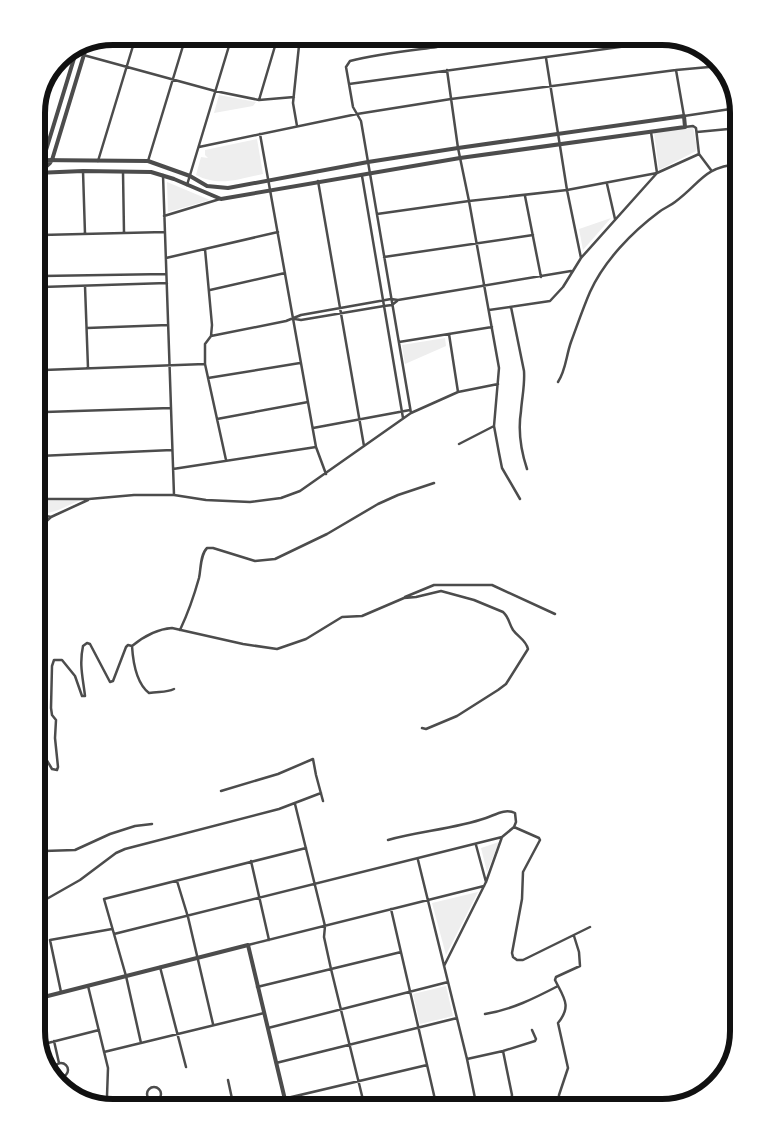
<svg xmlns="http://www.w3.org/2000/svg" width="775" height="1144" font-family="Lora,serif">
<style>
.green{fill:#eee}
.lines{fill:none;stroke-linecap:round;stroke-linejoin:round}
.minor{stroke:#4c4c4c;stroke-width:2.5}
.tertiary{stroke:#4c4c4c;stroke-width:4}
.rim{fill:none;stroke:#111;stroke-width:6}
</style>
<rect width="100%" height="100%" fill="#fff"/>
<!-- green -->
<path class="green" d="M219 95 256 102 253 106 214 113Z
M693 127 697 148 696 151 659 170 654 133Z
M257 139 263 174C238 179 219 187 196 175L201 157 208 158 205 155V150Z
M167 182 210 200 168 212Z
M611 218 583 250 579 229Z
M445 338 446 346 405 364 402 345Z
M81 500C69 504 55 514 43 513L46 501Z
M499 842 487 872 481 848Z
M478 892 446 955 432 903Z
M446 986 453 1016 420 1024 413 994Z"/>
<g class="lines">
<!-- minor -->
<path class="minor" d="M76 53 215 91 259 100 294 97
M546 58 567 190 581 258
M447 70 458 148 469 201 499 368 494 426 499 453 502 468 520 499
M676 70 684 116 737 108
M349 84 627 46
M259 100 278 36
M297 126 293 103 300 36
M685 127 693 126 696 128 699 154
M697 132 739 128
M260 134 316 447 326 474
M199 147 357 114 451 99 676 70 720 66
M699 154 711 170
M98 161 136 36
M148 161 186 36
M83 171 85 234
M123 172 124 233
M163 175 174 495
M362 176 403 418
M318 181 364 446
M607 184 615 219
M187 185 232 36
M525 196 541 277
M377 214 469 201 567 190 657 173 651 132
M164 216 220 199
M41 235 165 232
M205 249 212 325 211 336 205 344V364L226 460
M384 257 533 235
M166 258 278 232
M42 276 166 274
M85 286 88 368
M42 287 167 283
M210 290 285 273
M511 307 524 371C525 385 522 397 521 411 518 430 521 451 527 469
M489 310 550 301 563 287 581 258 657 173 699 154
M295 319 301 320 384 306 392 305 397 301
M87 328 168 325
M449 334 458 392
M211 336 286 321 301 315 391 299 398 300 571 271
M399 342 492 327
M44 370 205 364
M208 378 300 363
M558 382C566 370 566 356 571 342 577 326 583 308 590 292 604 261 632 232 659 212 664 208 670 206 675 202 701 183 703 167 739 164
M45 412 171 408
M411 413 361 121 353 107 349 84 346 67 350 61C378 54 407 51 437 47
M217 419 308 402
M313 428 410 410
M459 444 494 426
M39 456 172 450
M173 469 316 447
M36 499H89L134 495H174L206 500 250 502 281 498 300 491 411 413 458 392 498 384
M36 514 51 517
M36 531 51 517 88 500
M405 597 434 585H492L555 614
M180 630C188 613 194 596 199 578 201 569 200 555 207 548H213L255 561 275 559 327 534 378 504 398 495 434 483
M132 646C143 637 157 629 172 628L243 644 277 649 306 639 342 617 362 616 404 598 416 597 441 591 474 600 503 612C509 617 509 624 513 630 518 637 526 640 528 649L506 684 498 690 457 716 426 729 422 728
M36 742 52 769 57 770 58 767 55 738 56 720 52 715 51 708 52 666 54 660H62L75 676 82 696H85C83 678 79 665 83 646L87 643 90 644 110 682 113 681 126 647 128 645 132 646C133 662 136 683 149 693 158 691 166 693 174 689
M221 791 278 774 313 759 316 775 323 801
M295 804 325 926 324 937 331 969 365 1108
M514 827 539 838 540 840 523 872 522 899 512 953 513 957 517 960H523L590 927
M36 839 44 851 75 850 110 834 135 826 152 824
M388 840C420 831 454 829 486 818 495 815 505 808 515 813L516 822 514 827 502 837 486 882 444 966
M476 845 486 882
M418 860 467 1059 477 1108
M251 861 269 940
M177 881 188 917 213 1024
M36 905 80 880 116 853 125 849 279 809 321 793
M391 909 437 1108
M114 934 502 837
M248 945 484 886
M160 967 186 1067
M88 986 108 1068 107 1096 110 1108
M257 987 401 952
M61 992 50 940 112 929
M485 1014C511 1010 535 998 558 986
M268 1028 448 982
M54 1041 59 1063
M141 1043 126 976 104 899 306 848
M40 1045 99 1030
M104 1052 264 1013
M467 1059 503 1051 535 1041 536 1039 532 1030
M54 1070a7 7 0 1 1 14 0a7 7 0 1 1-14 0Z
M276 1063 457 1018
M228 1080 234 1108
M147 1094a7 7 0 1 1 14 0a7 7 0 1 1-14 0Z
M245 1108 427 1065
M410 1108 435 1101
M503 1108 511 1101 512 1095 503 1051
M558 1108 559 1095 568 1068 558 1023C572 1006 564 998 555 980L556 977 580 966 579 952 574 936"/>
<!-- tertiary -->
<path class="tertiary" d="M36 167 43 160 76 52
M36 173 83 171 151 172 174 179 221 199 460 158 685 127 684 116 458 148 368 162 228 188 207 186 190 176 148 161 36 160
M36 483 38 456 36 395
M36 526 44 499 46 455 39 173 50 163 52 160 86 48
M36 999 248 945 287 1108"/>
</g>
<!-- crop -->
<path d="M0 0H775V1144H0ZM113 45H662A68 68 0 0 1 730 113V1031A68 68 0 0 1 662 1099H113A68 68 0 0 1 45 1031V113A68 68 0 0 1 113 45Z" fill="#fff" fill-rule="evenodd"/>
<path class="rim" d="M113 45H662A68 68 0 0 1 730 113V1031A68 68 0 0 1 662 1099H113A68 68 0 0 1 45 1031V113A68 68 0 0 1 113 45Z"/>
</svg>
